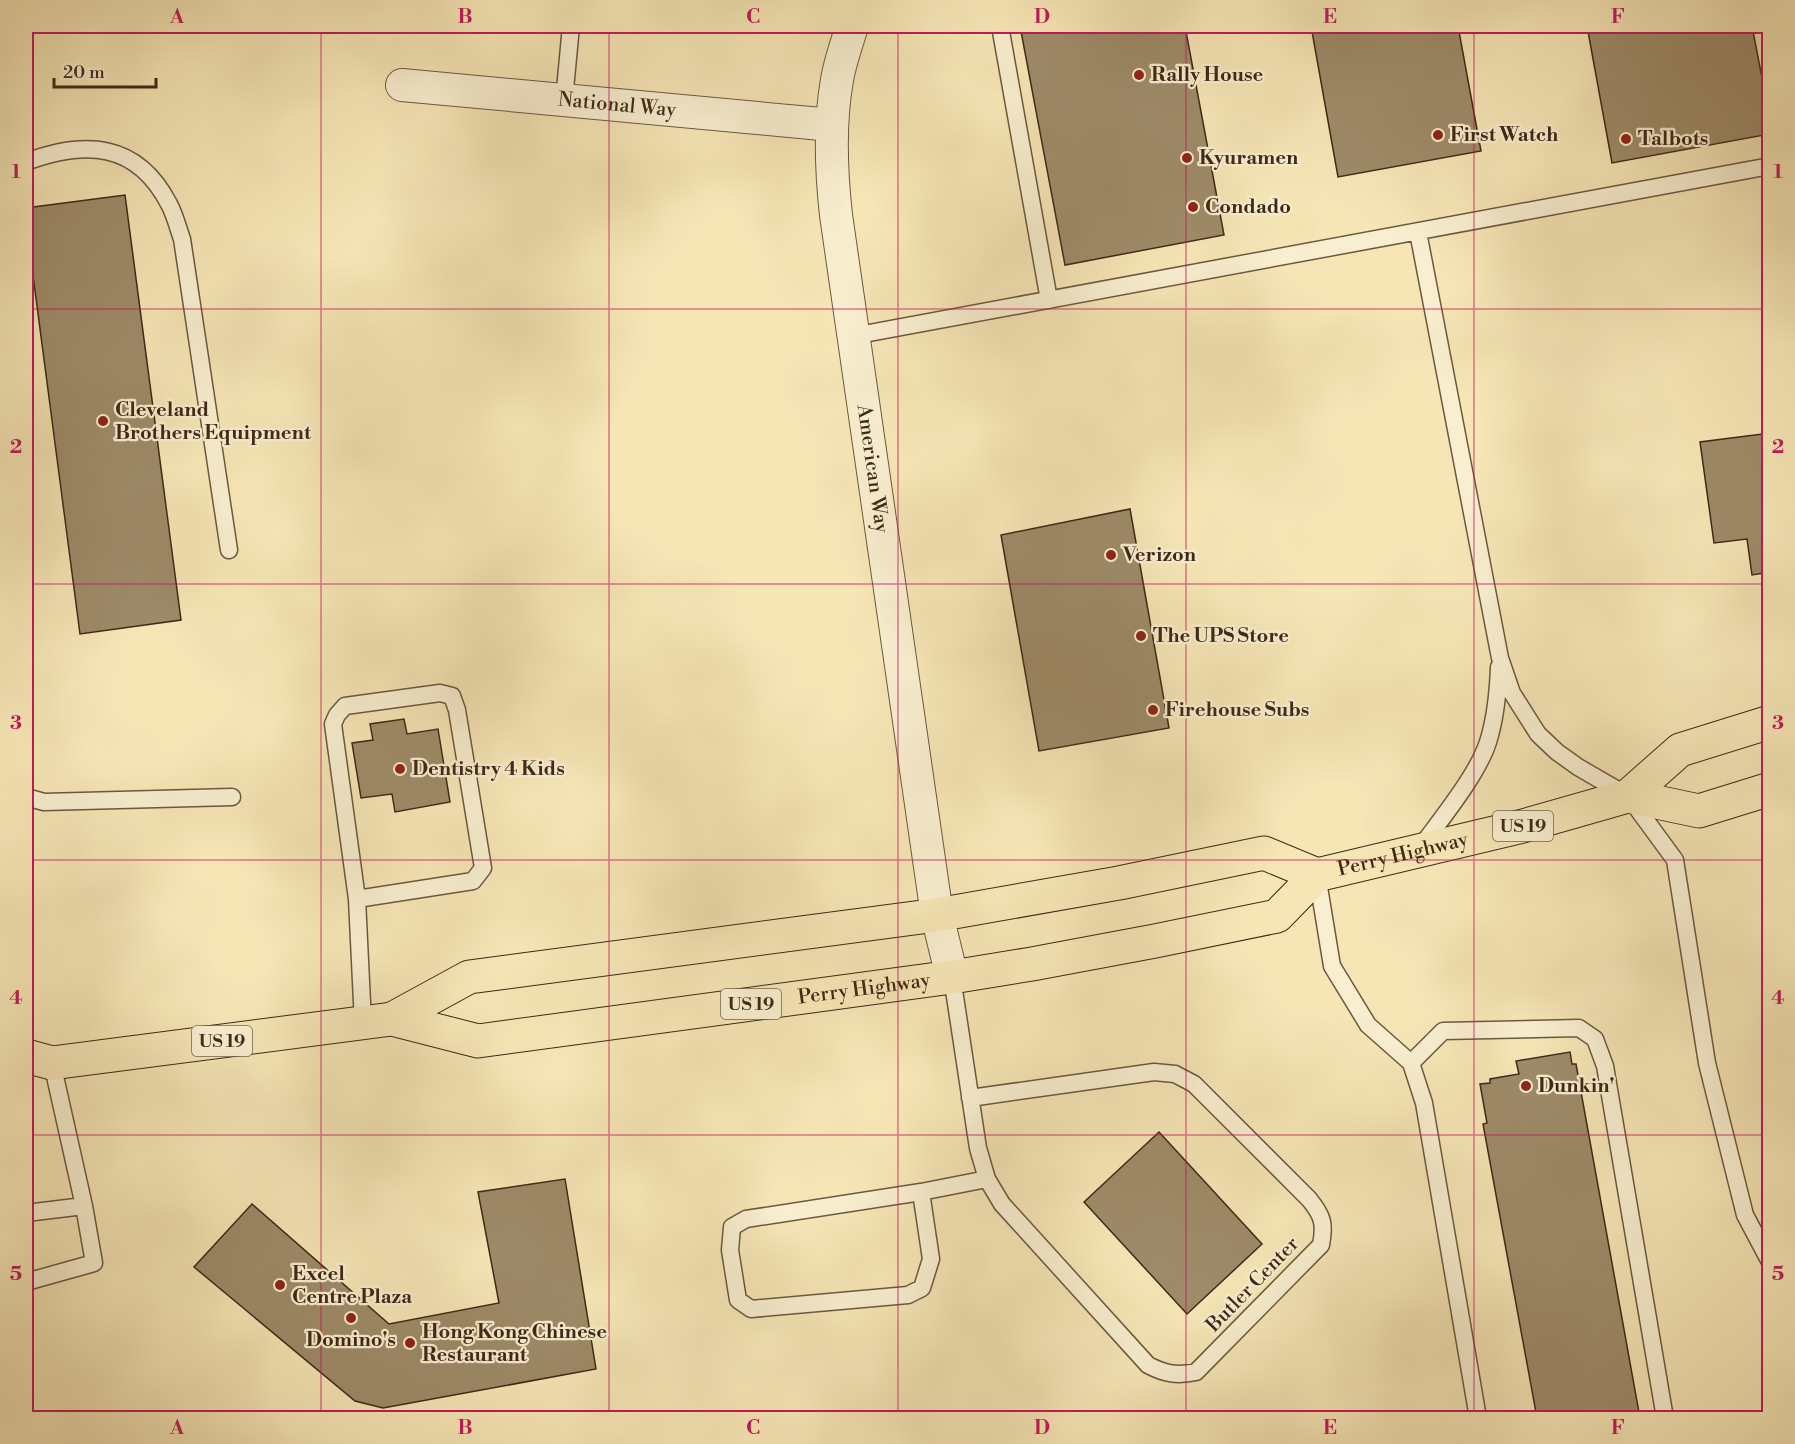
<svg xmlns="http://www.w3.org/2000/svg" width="1795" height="1444" font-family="'Libre Bodoni',serif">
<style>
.building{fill:#9e8b69;stroke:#3e2816;stroke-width:1.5}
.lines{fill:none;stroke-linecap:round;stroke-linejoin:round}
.service-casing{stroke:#6c583e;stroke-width:19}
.minor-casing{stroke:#6c583e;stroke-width:34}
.primary-casing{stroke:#3e2816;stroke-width:35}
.service{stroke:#f9efd0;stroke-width:16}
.minor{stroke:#f9efd0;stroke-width:32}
.primary{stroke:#f6e6b6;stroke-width:33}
.grid{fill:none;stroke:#c2185b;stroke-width:1.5;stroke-opacity:0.55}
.poi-dot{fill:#8f2418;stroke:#f9efd0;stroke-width:2}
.labels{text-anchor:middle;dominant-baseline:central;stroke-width:4.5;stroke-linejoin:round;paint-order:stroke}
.shield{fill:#f9efd0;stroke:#76644e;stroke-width:1.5}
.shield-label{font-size:18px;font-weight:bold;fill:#3e2816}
.poi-label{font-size:20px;font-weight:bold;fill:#3e2816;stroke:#f9efd0;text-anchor:start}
.street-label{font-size:20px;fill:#3e2816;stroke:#f9efd0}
.neatline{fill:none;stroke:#c2185b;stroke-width:2}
.grid-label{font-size:20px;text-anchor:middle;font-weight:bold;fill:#c2185b}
</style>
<rect width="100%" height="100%" fill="#f6e6b6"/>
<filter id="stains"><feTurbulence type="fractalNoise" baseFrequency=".00333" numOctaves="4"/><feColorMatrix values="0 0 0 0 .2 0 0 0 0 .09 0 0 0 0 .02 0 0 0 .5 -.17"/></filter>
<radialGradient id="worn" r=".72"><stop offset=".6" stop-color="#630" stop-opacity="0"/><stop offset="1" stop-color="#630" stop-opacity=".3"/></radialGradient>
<!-- building -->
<path class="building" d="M1020 26H1185L1224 235 1065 265Z
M1311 26H1458L1481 151 1338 177Z
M1587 26H1752L1770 119V134L1612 163Z
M125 195 181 620 80 634 26 222V208Z
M1770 433V572L1752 575 1747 539 1714 543 1700 442Z
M1130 509 1169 728 1039 751 1001 535Z
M404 719 407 734 438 729 450 802 395 812 392 794 361 798 352 743 373 740 370 724Z
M1570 1052 1572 1064H1576L1640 1418H1537L1483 1124 1487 1123 1480 1084 1490 1083V1079L1519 1074 1516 1061Z
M1159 1132 1262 1244 1187 1314 1084 1202Z
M565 1179 596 1369 383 1408 355 1401 194 1267 252 1204 389 1324 499 1303 478 1192Z"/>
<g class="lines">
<defs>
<path id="service" d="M1000 26 1049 300
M564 100 571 26
M26 162C85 140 137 142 169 204 175 215 178 228 182 239L229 550
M1418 232 1500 658 1512 693 1538 734 1557 752 1578 767 1628 796 1675 860 1707 1063 1745 1215 1770 1262
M853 336 1770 166
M26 797 44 802 232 797
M1420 848C1441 819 1478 774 1488 742 1496 717 1498 693 1499 667
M1317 875 1332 966 1368 1025 1411 1063 1424 1103 1478 1418
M357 899 473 881 483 868 457 710 452 696 440 693 345 706 337 715 333 724 357 899 363 1023
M952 977 978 1148 987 1179 1002 1204 1148 1365C1165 1374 1177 1376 1196 1372L1321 1245C1325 1224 1323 1216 1309 1199L1194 1084 1175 1074 1154 1072 970 1098
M1411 1063 1443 1031 1579 1028 1595 1039 1605 1066 1665 1418
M921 1192 931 1259 922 1288 908 1295 751 1309 738 1300 730 1250 732 1227 746 1219 921 1192 987 1179
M26 1213 84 1206 52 1063
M26 1282 94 1263 84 1206"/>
<g id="minor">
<path id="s1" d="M852 26C847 43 840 62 837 80 829 125 831 170 836 215L937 915 952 977"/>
<path id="s2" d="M402 85 832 125"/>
</g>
<g id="primary">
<path d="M1628 796 1699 811 1770 789"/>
<path d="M392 1019 469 977 937 915 1119 883 1264 853 1317 875"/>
<path id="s3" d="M26 1056 52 1063 392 1019 478 1041 952 977 1032 964 1155 941 1277 916 1317 875 1523 826 1628 796 1680 750 1770 722"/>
</g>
</defs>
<!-- service casing -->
<use href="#service" class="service-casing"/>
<!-- minor casing -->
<use href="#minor" class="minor-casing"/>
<!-- primary casing -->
<use href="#primary" class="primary-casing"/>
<!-- service -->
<use href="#service" class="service"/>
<!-- minor -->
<use href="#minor" class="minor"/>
<!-- primary -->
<use href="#primary" class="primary"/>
</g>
<!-- grid -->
<path class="grid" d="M321 26V1418M609 26V1418M898 26V1418M1186 26V1418M1474 26V1418M26 309H1770M26 584H1770M26 860H1770M26 1135H1770"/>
<!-- markers -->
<g class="poi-dot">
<circle cx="1139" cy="75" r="6"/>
<circle cx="1438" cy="135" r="6"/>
<circle cx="1626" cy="139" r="6"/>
<circle cx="1187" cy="158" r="6"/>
<circle cx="1193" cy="207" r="6"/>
<circle cx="103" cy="421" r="6"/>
<circle cx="1111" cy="555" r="6"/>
<circle cx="1141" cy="636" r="6"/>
<circle cx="1153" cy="710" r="6"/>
<circle cx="400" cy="769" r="6"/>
<circle cx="1526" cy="1086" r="6"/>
<circle cx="280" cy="1285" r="6"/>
<circle cx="351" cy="1318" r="6"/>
<circle cx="410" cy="1343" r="6"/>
</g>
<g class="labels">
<!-- shield labels -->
<g class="shield">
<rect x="1493" y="811" width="60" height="30" rx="4.5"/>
<rect x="721" y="989" width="60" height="30" rx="4.5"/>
<rect x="192" y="1026" width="60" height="30" rx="4.5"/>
</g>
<g class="shield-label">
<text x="1523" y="826">US 19</text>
<text x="751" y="1004">US 19</text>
<text x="222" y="1041">US 19</text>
</g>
<!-- poi labels -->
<g class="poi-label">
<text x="1151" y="75">Rally House</text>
<text x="1450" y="135">First Watch</text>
<text x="1638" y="139">Talbots</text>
<text x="1199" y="158">Kyuramen</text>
<text x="1205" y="207">Condado</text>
<text x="115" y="410">Cleveland<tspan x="115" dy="23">Brothers Equipment</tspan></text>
<text x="1123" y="555">Verizon</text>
<text x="1153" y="636">The UPS Store</text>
<text x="1165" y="710">Firehouse Subs</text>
<text x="412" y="769">Dentistry 4 Kids</text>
<text x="1538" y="1086">Dunkin'</text>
<text x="292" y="1274">Excel<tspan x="292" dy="23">Centre Plaza</tspan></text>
<text x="422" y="1332">Hong Kong Chinese<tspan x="422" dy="23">Restaurant</tspan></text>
<text x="351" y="1340" text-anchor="middle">Domino's</text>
</g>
<!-- street labels -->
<g class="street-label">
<text stroke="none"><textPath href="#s2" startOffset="216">National Way</textPath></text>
<text stroke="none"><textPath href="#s1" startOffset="448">American Way</textPath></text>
<text stroke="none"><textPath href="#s3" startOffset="1413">Perry Highway</textPath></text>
<text stroke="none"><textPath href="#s3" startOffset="848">Perry Highway</textPath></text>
<text transform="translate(1253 1285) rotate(-46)">Butler Center</text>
</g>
</g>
<!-- margin -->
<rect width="1795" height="1444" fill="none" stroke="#f6e6b6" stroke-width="66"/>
<!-- scale -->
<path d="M54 78v9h102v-9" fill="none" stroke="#3e2816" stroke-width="3"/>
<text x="63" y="78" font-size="18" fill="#3e2816" stroke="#f9efd0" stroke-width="4.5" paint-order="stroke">20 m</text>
<rect x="33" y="33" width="1729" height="1378" class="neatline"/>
<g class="grid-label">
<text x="177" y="23">A</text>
<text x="465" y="23">B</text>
<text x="753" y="23">C</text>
<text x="1042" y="23">D</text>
<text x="1330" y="23">E</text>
<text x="1618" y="23">F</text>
<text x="16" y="178">1</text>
<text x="1778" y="178">1</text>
<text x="16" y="453">2</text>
<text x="1778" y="453">2</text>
<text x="16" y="729">3</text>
<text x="1778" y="729">3</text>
<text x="16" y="1004">4</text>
<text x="1778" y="1004">4</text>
<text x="16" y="1280">5</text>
<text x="1778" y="1280">5</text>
<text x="177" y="1434">A</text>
<text x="465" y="1434">B</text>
<text x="753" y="1434">C</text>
<text x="1042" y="1434">D</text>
<text x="1330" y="1434">E</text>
<text x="1618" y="1434">F</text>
</g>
<rect width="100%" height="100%" filter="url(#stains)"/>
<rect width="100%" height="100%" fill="url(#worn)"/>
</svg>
